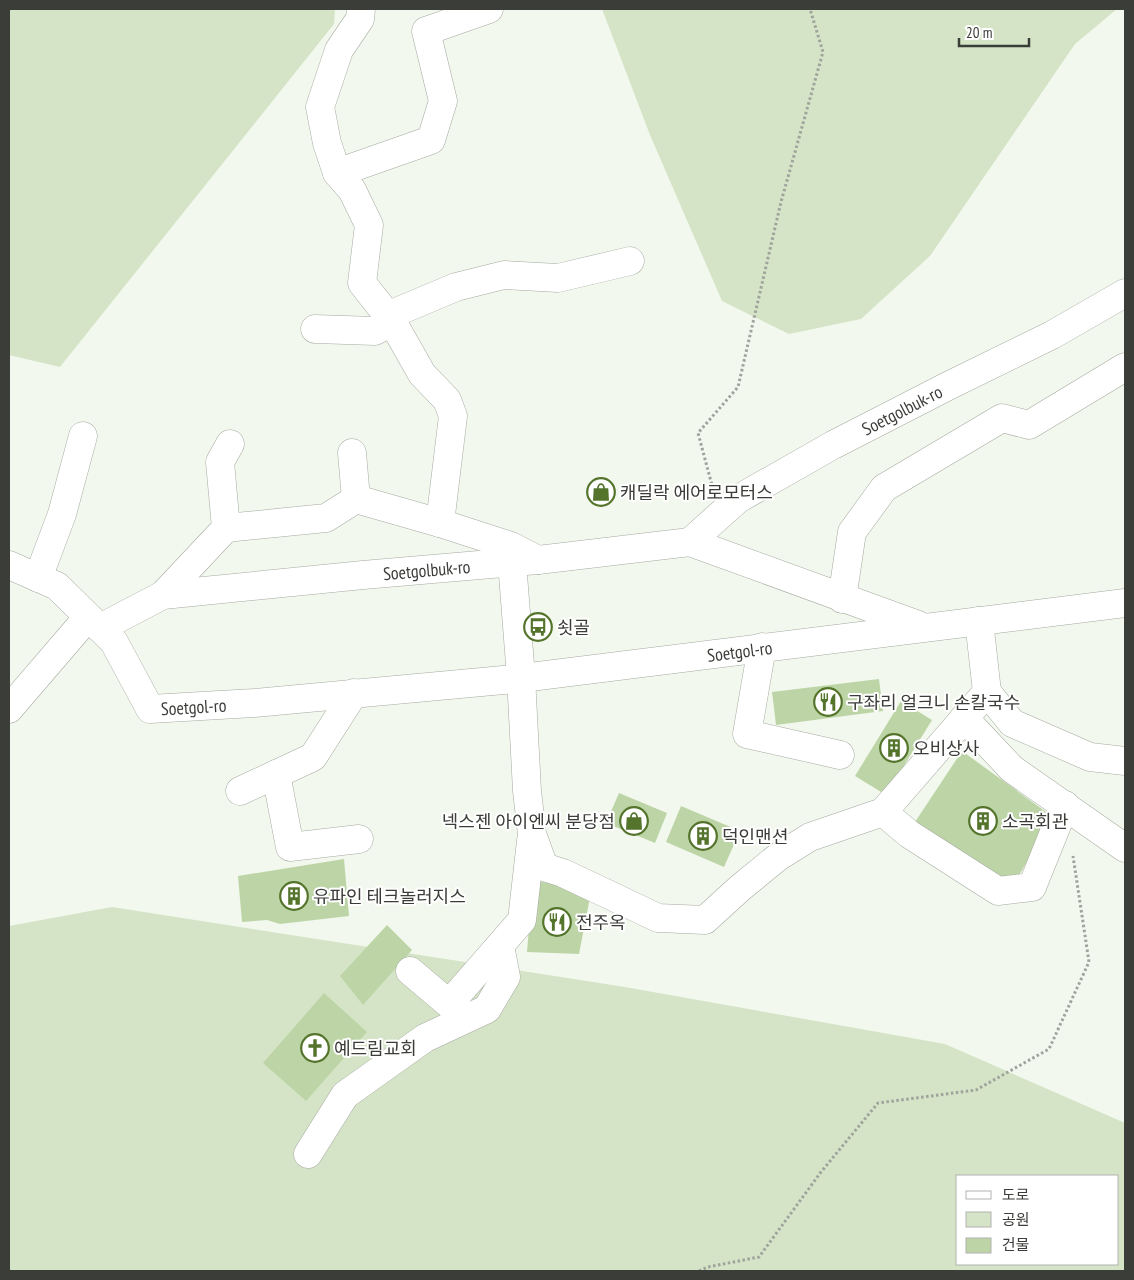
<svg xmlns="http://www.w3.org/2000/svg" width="1134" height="1280" font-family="'PT Sans Narrow','Noto Sans KR',sans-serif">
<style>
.green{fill:#d5e4c7;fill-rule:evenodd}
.building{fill:#bdd5a6}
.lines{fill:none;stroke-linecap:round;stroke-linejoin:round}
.minor-casing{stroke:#a5aaa0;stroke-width:29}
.path{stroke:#9fa39c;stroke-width:3;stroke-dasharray:2.5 2.5;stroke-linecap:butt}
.minor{stroke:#fff;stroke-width:28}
.labels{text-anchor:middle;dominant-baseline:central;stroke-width:4;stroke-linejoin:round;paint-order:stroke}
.street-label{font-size:18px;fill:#3b3d39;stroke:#fff}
.poi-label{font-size:18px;fill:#3b3d39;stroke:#fff;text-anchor:start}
</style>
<rect width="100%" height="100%" fill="#f3f8ee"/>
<!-- green -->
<path class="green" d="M9 9H335L334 24 60 367 9 355Z
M602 9H1117L1075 44 930 256 861 319 789 334 722 301 650 135Z
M112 907 625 987 945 1044 1125 1123V1271H9V926ZM958 1176H1118V1264H958Z"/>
<!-- building -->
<path class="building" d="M879 679 883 711 776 725 772 692Z
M901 701 932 720 886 795 855 776Z
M962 751 1053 817 1011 889 913 825Z
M619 793 667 813 655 843 606 823Z
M681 806 740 831 724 867 666 842Z
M344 859 349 916 280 924 267 920 242 922 238 876Z
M533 880 591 892 579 954 527 952Z
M387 925 412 950 363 1005 340 976Z
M324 993 367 1032 306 1101 263 1063Z"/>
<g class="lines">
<defs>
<g id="minor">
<path d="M361 9 360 19 339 50 320 107 327 143 337 173 352 190 369 225 362 283 392 321 422 374 447 400 453 416 440 523"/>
<path d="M337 173 431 140 443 101 426 31 489 9"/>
<path d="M387 316 456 287 504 275 558 278 630 261"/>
<path d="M315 329 375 331 392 321"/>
<path d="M352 453 356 499"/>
<path d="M226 528 326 518 356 499 440 523 511 546 538 560"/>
<path id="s1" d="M690 542 738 499 833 445 948 386 1052 335 1125 293"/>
<path d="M512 562 521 677 527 791 532 834 544 867 563 873 658 918 705 920 740 888 778 857 810 837 883 812 987 692 979 621"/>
<path id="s2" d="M9 565 57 586 114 642 150 709 254 703 514 679 1125 603"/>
<path d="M38 578 62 514 83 436"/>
<path d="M163 595 226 528 220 462 230 444"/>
<path d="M842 599 852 532 884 488 1002 418 1029 425 1125 367"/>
<path id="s3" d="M100 628 163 595 363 575 538 560 690 542 918 625"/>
<path d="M762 647 747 734 840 755"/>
<path d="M987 692 1012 723 1090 757 1125 761"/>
<path d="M9 709 88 617"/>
<path d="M964 718 1012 769 1125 848"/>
<path d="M276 774 290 847 359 839"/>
<path d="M240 791 313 757 354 693"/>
<path d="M883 812 909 834 998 891 1032 887 1065 805"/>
<path d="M410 971 449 1004 522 920 531 841"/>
<path d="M308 1154 345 1095 425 1038 487 1009 506 977 500 946"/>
</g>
</defs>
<!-- minor casing -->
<use href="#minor" class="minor-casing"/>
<!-- path -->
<path class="path" d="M713 489 698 433 738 387 781 202 823 52 810 9
M699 1271 708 1267 759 1257 821 1172 878 1103 976 1090 1049 1049 1089 962 1073 856"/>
<!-- minor -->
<use href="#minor" class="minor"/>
</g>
<!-- icons -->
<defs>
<symbol id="shop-ring" viewBox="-11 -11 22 22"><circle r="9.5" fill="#fff" stroke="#54742b" stroke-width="1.5"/><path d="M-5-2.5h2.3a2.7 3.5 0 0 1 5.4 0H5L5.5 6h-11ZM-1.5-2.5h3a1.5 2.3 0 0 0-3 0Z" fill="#54742b"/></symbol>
<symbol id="bus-ring" viewBox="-11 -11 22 22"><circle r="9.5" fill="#fff" stroke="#54742b" stroke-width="1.5"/><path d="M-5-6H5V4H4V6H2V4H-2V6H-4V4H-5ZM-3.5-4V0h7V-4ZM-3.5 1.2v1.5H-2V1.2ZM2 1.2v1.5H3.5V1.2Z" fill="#54742b"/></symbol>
<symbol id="restaurant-ring" viewBox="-11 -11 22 22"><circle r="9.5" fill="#fff" stroke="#54742b" stroke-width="1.5"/><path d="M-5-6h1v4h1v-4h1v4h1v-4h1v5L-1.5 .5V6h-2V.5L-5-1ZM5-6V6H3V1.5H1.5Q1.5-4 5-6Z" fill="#54742b"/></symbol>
<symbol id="building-ring" viewBox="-11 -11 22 22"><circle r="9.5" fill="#fff" stroke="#54742b" stroke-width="1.5"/><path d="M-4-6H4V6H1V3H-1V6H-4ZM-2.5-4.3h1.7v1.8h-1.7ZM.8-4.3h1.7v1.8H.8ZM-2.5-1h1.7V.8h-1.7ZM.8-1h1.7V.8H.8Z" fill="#54742b"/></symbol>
<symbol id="church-ring" viewBox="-11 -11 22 22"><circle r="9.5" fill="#fff" stroke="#54742b" stroke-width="1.5"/><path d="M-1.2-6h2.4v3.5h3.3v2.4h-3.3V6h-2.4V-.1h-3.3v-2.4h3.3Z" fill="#54742b"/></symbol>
</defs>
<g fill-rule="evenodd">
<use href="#shop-ring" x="585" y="476" width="32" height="32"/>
<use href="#bus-ring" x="522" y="611" width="32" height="32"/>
<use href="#restaurant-ring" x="812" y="686" width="32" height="32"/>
<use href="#building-ring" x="878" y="732" width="32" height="32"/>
<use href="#shop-ring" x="618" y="805" width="32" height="32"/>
<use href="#building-ring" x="967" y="805" width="32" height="32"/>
<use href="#building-ring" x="687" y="820" width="32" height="32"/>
<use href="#building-ring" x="278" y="880" width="32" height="32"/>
<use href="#restaurant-ring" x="541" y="906" width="32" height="32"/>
<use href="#church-ring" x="299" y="1032" width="32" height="32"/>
</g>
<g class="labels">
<!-- street labels -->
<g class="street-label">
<text stroke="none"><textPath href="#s1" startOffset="251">Soetgolbuk-ro</textPath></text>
<text stroke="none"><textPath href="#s3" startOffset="336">Soetgolbuk-ro</textPath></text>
<text stroke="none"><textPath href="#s2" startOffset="801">Soetgol-ro</textPath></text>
<text stroke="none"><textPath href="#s2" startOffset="252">Soetgol-ro</textPath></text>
</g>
<!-- poi labels -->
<g class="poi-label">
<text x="620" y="492">캐딜락 에어로모터스</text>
<text x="557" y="627">쇳골</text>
<text x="847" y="702">구좌리 얼크니 손칼국수</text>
<text x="913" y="748">오비상사</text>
<text x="615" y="821" text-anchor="end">넥스젠 아이엔씨 분당점</text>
<text x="1002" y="821">소곡회관</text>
<text x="722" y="836">덕인맨션</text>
<text x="313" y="896">유파인 테크놀러지스</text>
<text x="576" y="922">전주옥</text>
<text x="334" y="1048">예드림교회</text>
</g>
</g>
<!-- border -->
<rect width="1134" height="1280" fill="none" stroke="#3b3d39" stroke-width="20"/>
<!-- legend -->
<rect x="956" y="1175" width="162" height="90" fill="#ffffff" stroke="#b1b1b0"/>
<rect x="966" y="1191" width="25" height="8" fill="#ffffff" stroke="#b1b1b0"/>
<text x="1002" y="1200" font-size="15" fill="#3b3d39">도로</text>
<rect x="966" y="1212" width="25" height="15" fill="#d5e4c7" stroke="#b1b1b0"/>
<text x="1002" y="1225" font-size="15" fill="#3b3d39">공원</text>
<rect x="966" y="1238" width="25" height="15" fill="#bdd5a6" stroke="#b1b1b0"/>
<text x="1002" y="1250" font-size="15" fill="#3b3d39">건물</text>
<!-- scale -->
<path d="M959 38v8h70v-8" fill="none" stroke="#3b3d39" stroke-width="2.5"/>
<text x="966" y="38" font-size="15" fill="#3b3d39" stroke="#ffffff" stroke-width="4" paint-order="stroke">20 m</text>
</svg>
